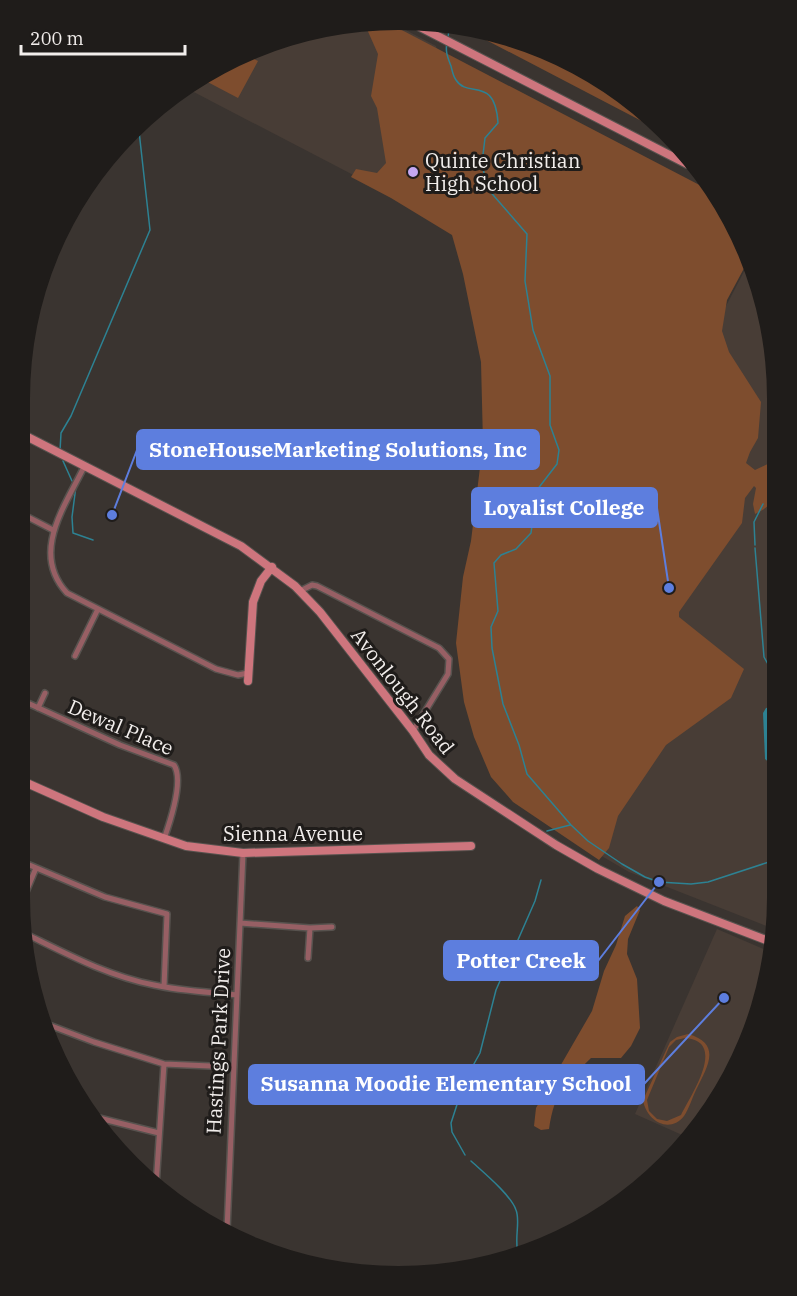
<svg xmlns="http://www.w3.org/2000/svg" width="797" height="1296" font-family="'IBM Plex Serif',serif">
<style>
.built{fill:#483d36}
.green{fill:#7e4d2e;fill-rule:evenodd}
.water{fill:#2d8293}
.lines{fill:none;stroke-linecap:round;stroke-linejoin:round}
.stream{stroke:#2d8293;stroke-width:1.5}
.street-casing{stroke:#57524e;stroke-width:8}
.secondary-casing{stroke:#57524e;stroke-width:10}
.street{stroke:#975f64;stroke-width:5}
.secondary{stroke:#ce757d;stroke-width:8}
.poi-dot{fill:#c4a7f1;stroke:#1f1c1a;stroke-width:2}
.labels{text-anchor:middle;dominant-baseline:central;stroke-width:6;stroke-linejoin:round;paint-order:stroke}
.poi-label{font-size:20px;fill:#f2eeec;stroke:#1f1c1a;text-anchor:start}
.street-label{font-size:20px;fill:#f2eeec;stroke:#1f1c1a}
.leader{fill:none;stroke:#5d7ede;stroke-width:2}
.callout-dot{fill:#5d7ede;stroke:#1f1c1a;stroke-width:2}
.callout{fill:#5d7ede;stroke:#5d7ede;stroke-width:2}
.callout-label{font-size:21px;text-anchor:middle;font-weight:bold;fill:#fff}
</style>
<rect width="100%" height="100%" fill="#3a3430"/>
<!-- built -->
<path class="built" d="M349 23 398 26 436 46 507 255 188 89 209 70Z
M750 260 757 277 777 373 774 929 629 872 593 851 627 496Z
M717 929 773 953 749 1042 715 1100 708 1098 689 1138 635 1114Z"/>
<!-- green -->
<path class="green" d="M370 24 394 26 711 191 727 209 749 259 727 300 722 331 729 352 761 402 758 438 750 452 746 463 755 470 776 460C776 484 781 503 755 514L753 504 756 488 754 486 745 498 742 523 679 612V617L744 669 731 698 666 745 618 816 609 848 599 860 513 802 491 777 474 737 464 702 456 643 463 577 471 541 483 443 481 362 463 274 452 235 391 198 351 177 356 169 377 173 386 163 377 108 371 96 378 54 366 27Z
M467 30 496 32 629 98 655 128Z
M250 57 258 61 238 98 200 78 209 70Z
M637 906 640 910 628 939 627 954 637 979 640 1028 631 1046 621 1058H591C564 1084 555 1091 549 1129L541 1130 534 1126 536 1108 592 1011 604 971 616 945 625 916Z
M688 1034C723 1044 707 1067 696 1090 692 1098 689 1109 684 1116 669 1135 646 1120 643 1100L670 1042 677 1037ZM685 1038C728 1041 691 1095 681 1115L667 1121 657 1119 649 1111 647 1100 669 1047 676 1040Z"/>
<!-- water -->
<path class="water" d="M770 707 775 708V763L771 764 765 759 763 713 766 708Z"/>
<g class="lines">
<!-- stream -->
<path class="stream" d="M448 38 449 29
M447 43C445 52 448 58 451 66 452 70 453 76 456 80 468 99 495 75 498 123L485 138 482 163 487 188 527 234 525 281 533 330 550 376V425L559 450 557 464 530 499 528 508 533 519 531 533 516 549 501 555 494 563 498 611 491 627 492 648 503 704 519 745 527 774 571 825 588 841 622 864 645 877 659 882 691 884 708 882 775 860
M60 451 61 433 71 416 150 230 139 131
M63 461 72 481
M76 486 72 517 73 533 93 540
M755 545 754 522 763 504
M755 548 764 657 775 677
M547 831 570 825
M465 1155 452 1132 451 1123 465 1080 480 1053 496 990 535 901 541 880
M471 1161C483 1172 511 1195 516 1210 521 1222 513 1241 519 1257"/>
<defs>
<path id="street" d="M84 467C65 506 30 553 67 593L216 669 238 675 248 673
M22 514 53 530
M300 591 312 585 317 586 439 648 449 659 448 674 413 731
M75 656 98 609
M21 700 120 745 174 765C184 780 170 822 164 839
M38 708 45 693
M20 861 105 897 167 914 164 987
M21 904 36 868
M240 923 310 928 332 927
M26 934C67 954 108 976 154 985 181 991 209 992 237 995
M308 958 310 928
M41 1022 94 1042 164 1064 234 1067
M91 1116 159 1133
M156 1186 164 1064
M227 1230 243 853"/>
<path id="secondary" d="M420 27 687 164
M22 434 241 546 295 586 320 612 413 731 429 755 455 779 556 845 598 869 664 901 774 943
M248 681 253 602 261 581 272 567
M20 780 103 817 186 846 243 853 471 846"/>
</defs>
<!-- street casing -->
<use href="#street" class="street-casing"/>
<!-- secondary casing -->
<use href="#secondary" class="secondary-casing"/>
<!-- street -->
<use href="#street" class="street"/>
<!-- secondary -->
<use href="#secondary" class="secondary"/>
</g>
<!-- markers -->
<circle class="poi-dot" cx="413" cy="172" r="6"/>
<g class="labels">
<!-- poi labels -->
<g class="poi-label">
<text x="425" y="160">Quinte Christian<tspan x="425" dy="23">High School</tspan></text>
</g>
<!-- street labels -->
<g class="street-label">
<text transform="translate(403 691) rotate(52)">Avonlough Road</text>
<text transform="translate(121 727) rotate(23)">Dewal Place</text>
<text x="293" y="833">Sienna Avenue</text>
<text transform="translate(218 1041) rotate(-87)">Hastings Park Drive</text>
</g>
</g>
<!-- crop -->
<path d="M0 0H797V1296H0ZM398 30H399A368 368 0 0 1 767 398V898A368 368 0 0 1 399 1266H398A368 368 0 0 1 30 898V398A368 368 0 0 1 398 30Z" fill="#1f1c1a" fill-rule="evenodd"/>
<!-- callouts -->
<path class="leader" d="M112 515L137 450M669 588L657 508M659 882L598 961M724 998L644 1084"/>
<g class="callout-dot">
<circle cx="112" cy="515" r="6"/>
<circle cx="669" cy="588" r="6"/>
<circle cx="659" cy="882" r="6"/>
<circle cx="724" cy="998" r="6"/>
</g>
<g class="callout">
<rect x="137" y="430" width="402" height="39" rx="6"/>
<rect x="472" y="488" width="185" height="39" rx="6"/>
<rect x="444" y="941" width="154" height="39" rx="6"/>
<rect x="249" y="1065" width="395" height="39" rx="6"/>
</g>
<g class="callout-label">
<text x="338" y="457">StoneHouseMarketing Solutions, Inc</text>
<text x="564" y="515">Loyalist College</text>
<text x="521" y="968">Potter Creek</text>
<text x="446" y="1091">Susanna Moodie Elementary School</text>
</g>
<!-- scale -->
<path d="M21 45v9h164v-9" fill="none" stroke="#f2eeec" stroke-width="3"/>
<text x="30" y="45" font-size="18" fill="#f2eeec" stroke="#1f1c1a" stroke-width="4.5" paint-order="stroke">200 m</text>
</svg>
